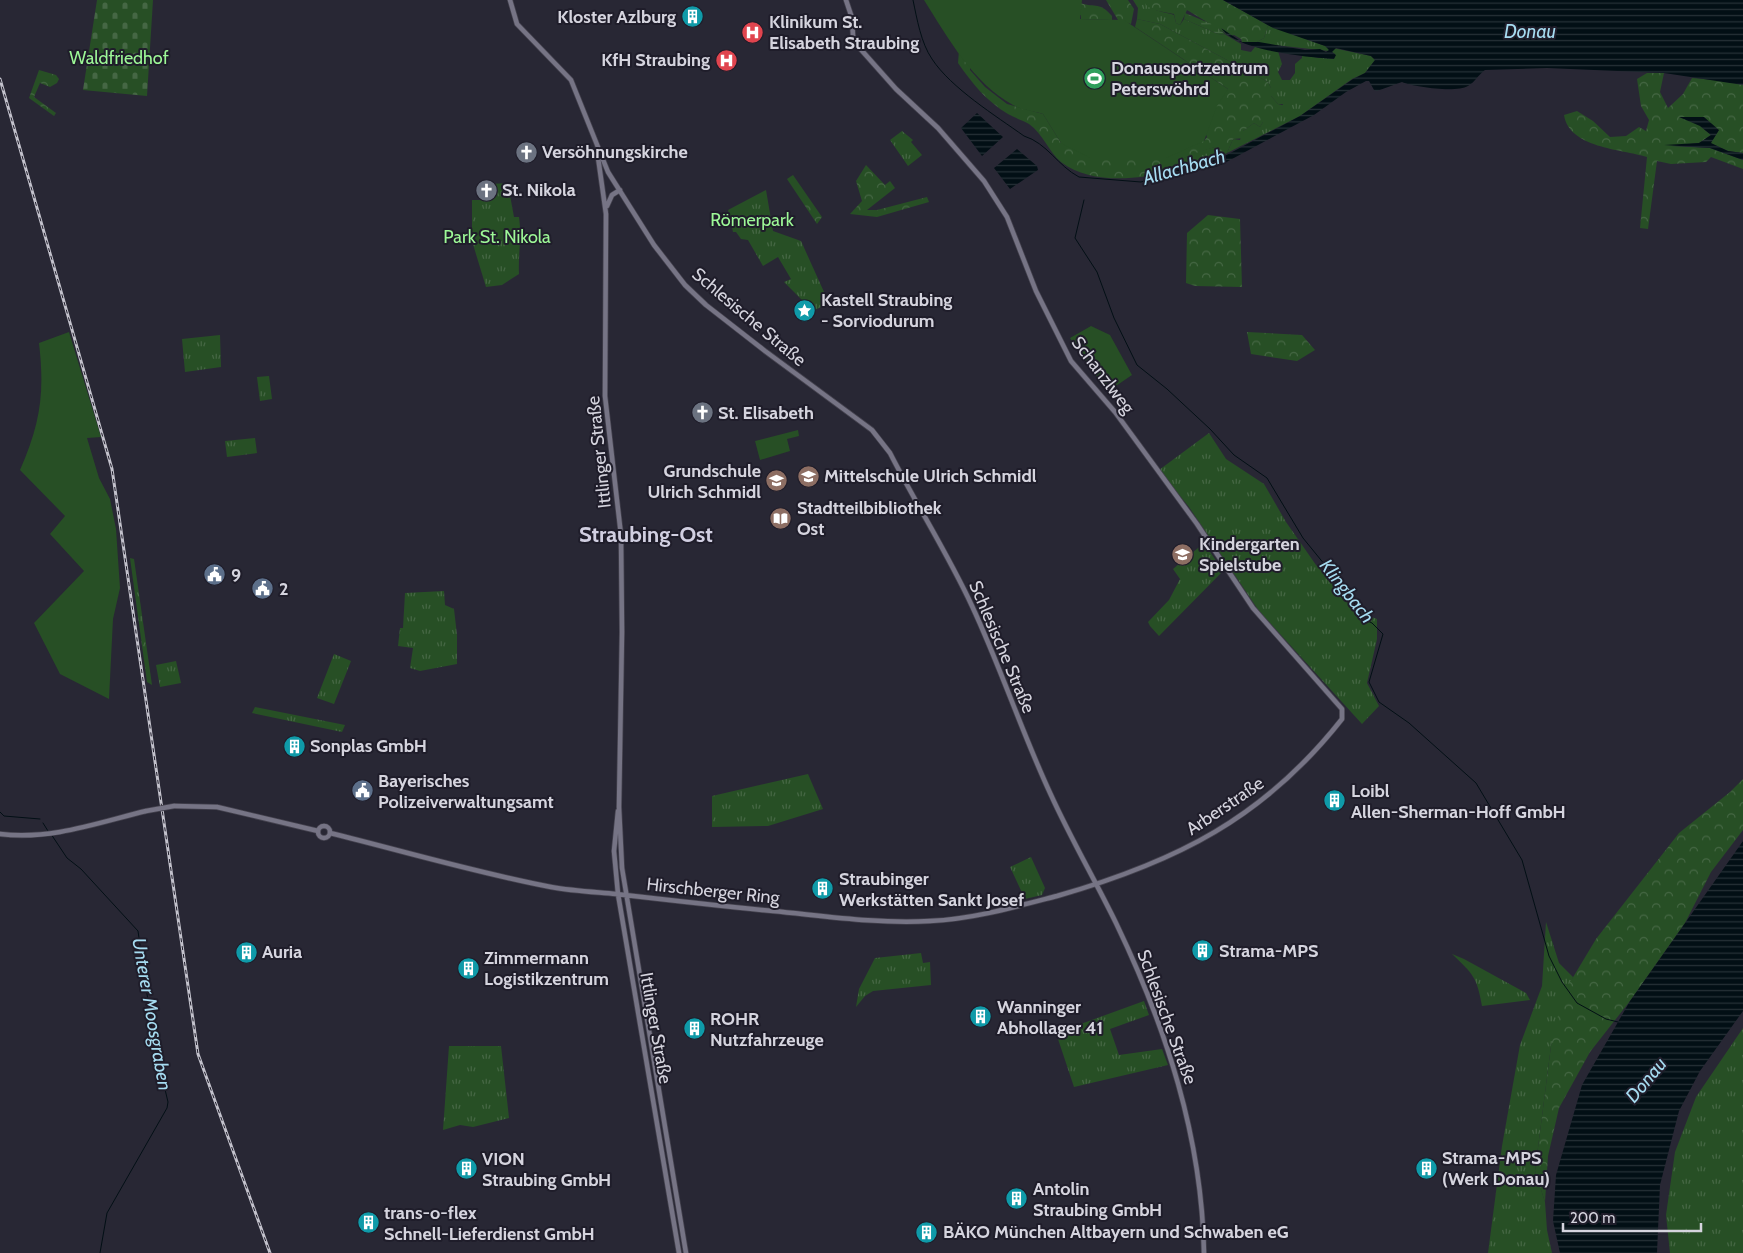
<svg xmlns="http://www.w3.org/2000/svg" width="1743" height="1253" font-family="Cabin,sans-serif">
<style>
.grass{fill:url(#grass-tufts)}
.forest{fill:url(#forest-crowns)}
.wetland{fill:url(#wetland-marsh)}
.cemetery{fill:url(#cemetery-stones)}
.garden{fill:#274f25}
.water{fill:url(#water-rules)}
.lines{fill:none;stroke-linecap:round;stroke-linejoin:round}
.stream{stroke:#020f15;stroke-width:1}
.minor-casing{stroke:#44424e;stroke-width:6}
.minor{stroke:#767485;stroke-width:4.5}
.rail-casing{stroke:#c3c2cc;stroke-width:3}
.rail{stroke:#1f1d2a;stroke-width:1;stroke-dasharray:4;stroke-linecap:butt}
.minor-bridge-casing{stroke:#44424e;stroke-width:6;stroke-linecap:butt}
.minor-bridge{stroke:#767485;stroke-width:4.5}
.labels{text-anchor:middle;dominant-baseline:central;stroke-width:4;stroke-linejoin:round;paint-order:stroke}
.poi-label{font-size:18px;font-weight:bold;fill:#d5d4de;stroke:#1f1d2a;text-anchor:start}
.park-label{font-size:18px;fill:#9df897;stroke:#1f1d2a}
.street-label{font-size:18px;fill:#d5d4de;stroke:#1f1d2a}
.water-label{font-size:19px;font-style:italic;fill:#a6dcf1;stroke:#1f1d2a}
.district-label{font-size:22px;font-weight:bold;fill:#d1cfe1;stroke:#1f1d2a}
</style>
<defs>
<pattern id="grass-tufts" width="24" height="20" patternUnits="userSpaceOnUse" patternTransform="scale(1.25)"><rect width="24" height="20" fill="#274f25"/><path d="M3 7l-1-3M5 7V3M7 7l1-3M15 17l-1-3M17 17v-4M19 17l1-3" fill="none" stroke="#456744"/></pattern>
<pattern id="forest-crowns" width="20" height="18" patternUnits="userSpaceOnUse" patternTransform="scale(1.25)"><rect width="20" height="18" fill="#274f25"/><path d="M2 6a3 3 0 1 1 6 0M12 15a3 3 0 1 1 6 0" fill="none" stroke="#456744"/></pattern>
<pattern id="wetland-marsh" width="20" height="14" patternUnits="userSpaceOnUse" patternTransform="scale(1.25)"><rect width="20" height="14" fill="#274f25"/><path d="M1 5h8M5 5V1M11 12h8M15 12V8" fill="none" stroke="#456744"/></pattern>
<pattern id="cemetery-stones" width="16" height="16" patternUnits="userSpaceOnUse" patternTransform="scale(1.25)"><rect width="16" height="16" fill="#274f25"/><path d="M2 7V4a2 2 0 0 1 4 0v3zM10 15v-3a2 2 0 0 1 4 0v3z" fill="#456744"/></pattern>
<pattern id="water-rules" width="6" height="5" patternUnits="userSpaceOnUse" patternTransform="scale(1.25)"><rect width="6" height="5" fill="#020f15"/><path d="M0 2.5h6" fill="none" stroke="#263137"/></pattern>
</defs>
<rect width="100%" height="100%" fill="#282734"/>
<!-- grass -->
<path class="grass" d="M1133 0H1146C1148 12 1164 11 1174 15L1176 23 1180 25 1184 19 1218 34 1226 35 1241 44V50L1251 52 1255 47 1278 51 1282 64 1278 72 1282 80H1290L1295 73V64L1302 58V55L1319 58 1335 54 1332 52 1333 48 1371 56 1375 60 1365 73 1352 79 1300 116 1227 153 1233 139 1240 140 1243 131 1254 123 1260 127 1263 122 1278 116 1283 104H1278L1271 96V88L1268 82 1160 24 1137 19 1138 8Z
M1268 25 1328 47 1329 51 1255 43 1264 38Z
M902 131 913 140 911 142 922 155 908 166 890 140Z
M1215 147 1216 152 1222 156 1219 158 1168 172C1177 157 1200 151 1215 147Z
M511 183 512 188 509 190 514 217H519C522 238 518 254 519 274L502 285 486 287 472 241V200H489L490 184Z
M766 190 773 231 801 241 829 303 803 316 797 304 803 301 784 282 791 279 778 257 763 266 748 240 741 239 736 232H733L728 210Z
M220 335 221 367 185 372 182 339Z
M269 376 272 399 260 401 257 377Z
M1209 433 1226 459 1264 484 1286 522 1316 565 1358 612 1377 619V639L1367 683 1379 706 1362 724 1259 611 1189 507 1159 470Z
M255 438 257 453 227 457 225 441Z
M1204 543 1223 571 1159 636 1150 626 1148 622 1169 600 1180 579 1173 569Z
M130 558 134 559 152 685 147 682Z
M444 591 445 605 454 609 457 635V664L420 671 410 668 413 648 398 646 400 628H403L405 593Z
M334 654 351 661 334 704 317 698Z
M176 661 181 683 160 687 156 665Z
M255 707 345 725 342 732 252 713Z
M808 774 823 809 768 826 712 827V796Z
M1031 857 1045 888 1042 895 1025 899 1010 867Z
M1546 922 1559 963 1573 977 1551 1046 1535 1171 1545 1202 1547 1230 1552 1253H1488L1502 1146 1520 1045 1542 986Z
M921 953 923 963 930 962 931 985 873 991 865 996 856 1007 859 989 875 958Z
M1452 954 1464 959 1526 993 1530 1000 1482 1006C1477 977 1473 974 1452 954Z
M1144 1001 1149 1015 1110 1029 1119 1055 1162 1049 1168 1065 1074 1087 1056 1033Z
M1743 1028V1253H1670L1666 1215 1675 1152 1696 1097Z
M449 1046H501L509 1118 473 1127 460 1125 443 1130Z"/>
<!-- forest -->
<path class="forest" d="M1106 0H1128L1134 9 1131 24 1118 20Z
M1146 0H1223L1268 25 1264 38 1255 43 1242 42 1241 39 1234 35 1230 36 1187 10 1180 25 1176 23 1174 14 1153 10 1146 5Z
M1078 2C1094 9 1098 0 1112 16V20L1081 19V15L1077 16Z
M1137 19 1160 24 1268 82 1271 88V96L1278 104 1286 106 1285 113 1278 116V122H1263L1260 127 1254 123 1243 131 1245 138 1233 139 1227 153 1222 156 1216 152 1215 147C1199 152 1177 157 1168 172 1135 180 1090 184 1061 162 1049 152 1043 134 1029 124 1022 120 1015 118 1008 114 986 101 972 83 958 63L960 38 970 50V70L985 87 1007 104 1043 114 1061 143 1204 141 1207 137 1204 129 1177 105 1228 89 1135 27Z
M39 70 56 75 59 79 57 83 50 87 40 83 34 97 56 113 54 116 29 98Z
M1647 73H1664L1660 92 1668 108 1683 94 1692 78 1727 81 1743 85V153L1728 151 1710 143 1719 130 1700 126 1711 135 1699 143 1671 146 1710 148 1743 160V169L1711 157 1706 162 1671 164 1657 161 1648 229 1640 228 1647 157C1621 149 1569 148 1564 115L1577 111 1593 121 1610 137 1626 136 1639 127 1646 131 1649 120 1641 106 1637 79Z
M866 165 885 185 890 181 895 188 867 210H877L927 197 929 202 877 217 850 214 862 201 856 181Z
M793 175 822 217 817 224 787 179Z
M1208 215 1240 219 1242 287 1195 286 1186 283 1187 233Z
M1247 332 1302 335 1315 350 1297 361 1251 354Z
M1743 779V830L1711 872 1685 923 1630 1001 1590 1052 1559 1108 1548 1156 1545 1202 1535 1171 1551 1046 1563 994 1596 939 1679 833 1730 792Z"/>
<!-- wetland -->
<path class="wetland" d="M1185 13 1214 25 1226 35 1218 34 1184 19Z"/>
<!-- cemetery -->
<path class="cemetery" d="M97 0H153L147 96 83 90Z"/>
<!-- garden -->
<path class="garden" d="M924 0H1082L1080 19 1124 20 1228 89 1217 106 1204 141 1166 158H1090L1061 143 1043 114C1034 111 1022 110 1013 105 973 83 948 38 924 0Z
M1091 326 1110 335 1132 375 1107 392 1070 338Z
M69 332 101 437 87 438 99 478 110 499 116 529 120 588 113 619 109 699 60 674 34 623 84 571 50 534 65 516 20 470C40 424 45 394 39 343Z
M798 430 799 436 787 439 790 451 760 460 755 441Z"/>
<!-- water -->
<path class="water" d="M1223 0H1743V85L1664 73 1547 68 1485 70C1479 74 1475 82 1468 86 1456 93 1414 87 1402 82L1377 91 1374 90 1369 81H1366L1346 92 1314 115 1219 166 1175 175 1174 169 1219 159 1300 116 1353 79 1365 73 1375 60 1371 56 1336 48 1332 52 1336 55 1334 59C1307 57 1237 51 1221 28L1242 42H1259L1305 50 1320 49 1326 52 1329 50 1325 46 1273 28Z
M977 113 1003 137 982 156 961 128Z
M1679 117H1704L1719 130 1711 143 1728 151 1743 153V160L1710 148 1664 145 1699 143 1711 135 1700 126Z
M1017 149 1037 166 1038 170 1010 189 994 168Z
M1743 841V1011L1700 1071 1679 1111 1660 1185 1657 1253H1560L1553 1221 1556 1175 1582 1085 1630 1001Z"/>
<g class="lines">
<!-- stream -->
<path class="stream" d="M913 0C917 19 921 43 932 59 951 88 996 116 1024 136 1047 143 1058 166 1079 177L1141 182 1174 173
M1084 200 1075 238 1097 272 1114 318 1137 365 1167 389 1210 429 1234 455 1267 478 1303 538 1325 565 1336 574 1364 619 1372 623 1383 634 1369 682 1379 702 1409 723 1476 783 1522 860 1549 956 1562 982 1577 1003 1606 1019 1618 1022
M0 812 4 816 40 819
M43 823 48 831
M51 834 67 858 81 869 138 931 154 1043 168 1102 167 1108 107 1213 100 1253"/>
<defs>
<path id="minor" d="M510 0 517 24 571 80 608 172 654 245 685 285 706 305 765 351 872 430 890 453C916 504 948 554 972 606 1001 668 1022 733 1051 795 1071 839 1095 880 1116 923 1166 1027 1202 1137 1204 1253
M846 0 852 18 853 36
M853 36 850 41 856 44
M597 150 606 214 605 396 621 535 622 632 619 807 622 868 686 1253
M607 206 612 195 620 190
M174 806 217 807 318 831
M618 811 614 851 618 894 679 1253
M318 832a6 6 0 1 1 12 0a6 6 0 1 1-12 0Z
M330 833C403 851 477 873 551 887 573 891 595 892 616 894 668 900 720 906 773 911 825 916 877 924 930 921 973 919 1015 907 1057 896 1176 862 1264 818 1342 719V709L1253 608 1197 524 1115 412 1071 361 1036 291 1007 217 984 181 938 128 896 89 856 44
M0 834C52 840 97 823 146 811"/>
</defs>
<!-- minor casing -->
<use href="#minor" class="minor-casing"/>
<!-- minor -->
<use href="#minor" class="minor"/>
<defs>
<path id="rail" d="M0 79 112 469 198 1054 270 1253"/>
</defs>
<!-- rail casing -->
<use href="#rail" class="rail-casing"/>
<!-- rail -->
<use href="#rail" class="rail"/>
<defs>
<path id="minor-bridge" d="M146 811 174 806"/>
</defs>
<!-- minor-bridge casing -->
<use href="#minor-bridge" class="minor-bridge-casing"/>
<!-- minor-bridge -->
<use href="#minor-bridge" class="minor-bridge"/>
</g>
<!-- icons -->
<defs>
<symbol id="building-disc" viewBox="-11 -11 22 22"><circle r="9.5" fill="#0f9aa8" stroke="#1f1d2a"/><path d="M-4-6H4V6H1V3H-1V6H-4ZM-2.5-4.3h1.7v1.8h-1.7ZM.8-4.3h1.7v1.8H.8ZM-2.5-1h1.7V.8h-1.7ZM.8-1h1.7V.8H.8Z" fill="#fff"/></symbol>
<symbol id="hospital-disc" viewBox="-11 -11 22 22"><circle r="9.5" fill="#e0444e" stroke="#1f1d2a"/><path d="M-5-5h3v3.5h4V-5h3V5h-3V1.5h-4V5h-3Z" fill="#fff"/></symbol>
<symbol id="stadium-disc" viewBox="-11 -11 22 22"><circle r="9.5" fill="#2e9e5b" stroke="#1f1d2a"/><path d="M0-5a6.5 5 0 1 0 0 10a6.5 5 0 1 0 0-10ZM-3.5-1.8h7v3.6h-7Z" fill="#fff"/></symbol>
<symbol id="church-disc" viewBox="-11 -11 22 22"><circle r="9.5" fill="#6b7280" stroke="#1f1d2a"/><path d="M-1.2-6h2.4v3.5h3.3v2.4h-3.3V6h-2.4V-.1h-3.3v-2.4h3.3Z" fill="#fff"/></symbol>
<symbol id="sight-disc" viewBox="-11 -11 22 22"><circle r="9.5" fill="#0f9aa8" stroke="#1f1d2a"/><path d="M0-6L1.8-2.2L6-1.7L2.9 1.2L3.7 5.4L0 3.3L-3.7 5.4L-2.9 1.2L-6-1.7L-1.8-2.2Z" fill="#fff"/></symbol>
<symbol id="school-disc" viewBox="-11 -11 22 22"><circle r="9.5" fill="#8d6e63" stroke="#1f1d2a"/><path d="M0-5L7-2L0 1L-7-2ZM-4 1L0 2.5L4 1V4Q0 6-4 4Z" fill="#fff"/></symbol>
<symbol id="library-disc" viewBox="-11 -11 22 22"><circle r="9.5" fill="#8d6e63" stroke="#1f1d2a"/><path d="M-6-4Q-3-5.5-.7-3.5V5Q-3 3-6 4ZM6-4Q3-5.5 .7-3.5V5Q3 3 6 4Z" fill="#fff"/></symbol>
<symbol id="civic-disc" viewBox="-11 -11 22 22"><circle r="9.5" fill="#5c6f8a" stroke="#1f1d2a"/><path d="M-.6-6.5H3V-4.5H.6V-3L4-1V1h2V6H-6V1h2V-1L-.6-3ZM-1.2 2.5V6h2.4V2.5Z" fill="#fff"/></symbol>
</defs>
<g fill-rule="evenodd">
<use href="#building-disc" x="680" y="4" width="25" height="25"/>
<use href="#hospital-disc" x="740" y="20" width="25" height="25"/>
<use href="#hospital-disc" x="714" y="48" width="25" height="25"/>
<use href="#stadium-disc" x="1082" y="66" width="25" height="25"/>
<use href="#church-disc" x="514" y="140" width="25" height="25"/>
<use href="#church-disc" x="474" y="178" width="25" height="25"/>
<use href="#sight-disc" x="792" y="298" width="25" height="25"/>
<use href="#church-disc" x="690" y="400" width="25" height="25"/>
<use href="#school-disc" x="796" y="464" width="25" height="25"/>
<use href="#school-disc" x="764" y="468" width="25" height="25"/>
<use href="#library-disc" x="768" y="506" width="25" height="25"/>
<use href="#school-disc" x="1170" y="542" width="25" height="25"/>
<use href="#civic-disc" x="202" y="562" width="25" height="25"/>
<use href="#civic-disc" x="250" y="576" width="25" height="25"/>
<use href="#building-disc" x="282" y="734" width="25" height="25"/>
<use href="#civic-disc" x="350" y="778" width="25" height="25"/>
<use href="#building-disc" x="1322" y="788" width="25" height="25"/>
<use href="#building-disc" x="810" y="876" width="25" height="25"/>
<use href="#building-disc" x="1190" y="938" width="25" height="25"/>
<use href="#building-disc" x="234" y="940" width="25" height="25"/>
<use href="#building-disc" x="456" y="956" width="25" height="25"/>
<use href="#building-disc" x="968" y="1004" width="25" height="25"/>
<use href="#building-disc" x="682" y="1016" width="25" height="25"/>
<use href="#building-disc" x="1414" y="1156" width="25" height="25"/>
<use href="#building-disc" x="454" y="1156" width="25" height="25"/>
<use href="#building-disc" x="1004" y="1186" width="25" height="25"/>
<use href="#building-disc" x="356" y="1210" width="25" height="25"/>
<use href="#building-disc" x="914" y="1220" width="25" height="25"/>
</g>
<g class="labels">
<!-- poi labels -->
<g class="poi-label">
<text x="676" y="17" text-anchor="end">Kloster Azlburg</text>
<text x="769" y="22">Klinikum St.<tspan x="769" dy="21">Elisabeth Straubing</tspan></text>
<text x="710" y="60" text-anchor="end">KfH Straubing</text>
<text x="1111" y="68">Donausportzentrum<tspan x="1111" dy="21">Peterswöhrd</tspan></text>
<text x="542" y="152">Versöhnungskirche</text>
<text x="502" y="190">St. Nikola</text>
<text x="821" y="300">Kastell Straubing<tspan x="821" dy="21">- Sorviodurum</tspan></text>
<text x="718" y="413">St. Elisabeth</text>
<text x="761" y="471" text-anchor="end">Grundschule<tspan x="761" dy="21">Ulrich Schmidl</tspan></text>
<text x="824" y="476">Mittelschule Ulrich Schmidl</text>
<text x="797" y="508">Stadtteilbibliothek<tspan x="797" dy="21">Ost</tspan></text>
<text x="1199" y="544">Kindergarten<tspan x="1199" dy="21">Spielstube</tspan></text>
<text x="231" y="575">9</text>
<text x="279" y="589">2</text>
<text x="310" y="746">Sonplas GmbH</text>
<text x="378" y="781">Bayerisches<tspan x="378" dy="21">Polizeiverwaltungsamt</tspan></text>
<text x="1351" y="791">Loibl<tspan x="1351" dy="21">Allen-Sherman-Hoff GmbH</tspan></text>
<text x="839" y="879">Straubinger<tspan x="839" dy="21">Werkstätten Sankt Josef</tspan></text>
<text x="1219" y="951">Strama-MPS</text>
<text x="262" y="952">Auria</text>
<text x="484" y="958">Zimmermann<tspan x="484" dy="21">Logistikzentrum</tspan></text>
<text x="997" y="1007">Wanninger<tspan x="997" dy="21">Abhollager 41</tspan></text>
<text x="710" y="1019">ROHR<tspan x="710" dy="21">Nutzfahrzeuge</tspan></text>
<text x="1442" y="1158">Strama-MPS<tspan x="1442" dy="21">(Werk Donau)</tspan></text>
<text x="482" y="1159">VION<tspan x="482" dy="21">Straubing GmbH</tspan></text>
<text x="1033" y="1189">Antolin<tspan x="1033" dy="21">Straubing GmbH</tspan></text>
<text x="384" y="1213">trans-o-flex<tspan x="384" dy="21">Schnell-Lieferdienst GmbH</tspan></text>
<text x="943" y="1232">BÄKO München Altbayern und Schwaben eG</text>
</g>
<!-- park labels -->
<g class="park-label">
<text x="119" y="58">Waldfriedhof</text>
<text x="752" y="220">Römerpark</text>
<text x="497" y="237">Park St. Nikola</text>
</g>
<!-- street labels -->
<g class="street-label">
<text transform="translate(749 317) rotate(40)">Schlesische Straße</text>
<text transform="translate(1103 375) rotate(53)">Schanzlweg</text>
<text transform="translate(599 452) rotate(-96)">Ittlinger Straße</text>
<text transform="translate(1002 647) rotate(67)">Schlesische Straße</text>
<text transform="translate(1225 806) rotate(-34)">Arberstraße</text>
<text transform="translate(713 891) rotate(6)">Hirschberger Ring</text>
<text transform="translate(1167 1017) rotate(70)">Schlesische Straße</text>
<text transform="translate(656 1028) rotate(80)">Ittlinger Straße</text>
</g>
<!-- water labels -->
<g class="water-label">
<text x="1530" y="31">Donau</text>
<text transform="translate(1184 167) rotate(-16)">Allachbach</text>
<text transform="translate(1347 591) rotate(52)">Klingbach</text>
<text transform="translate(152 1014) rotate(80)">Unterer Moosgraben</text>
<text transform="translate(1646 1080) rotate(-50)">Donau</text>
</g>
<!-- district labels -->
<g class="district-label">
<text x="646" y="534">Straubing-Ost</text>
</g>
</g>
<!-- scale -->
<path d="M1563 1223v8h138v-8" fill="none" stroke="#d5d4de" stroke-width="2.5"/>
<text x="1570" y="1223" font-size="15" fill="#d5d4de" stroke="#1f1d2a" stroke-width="4" paint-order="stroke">200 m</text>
</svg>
